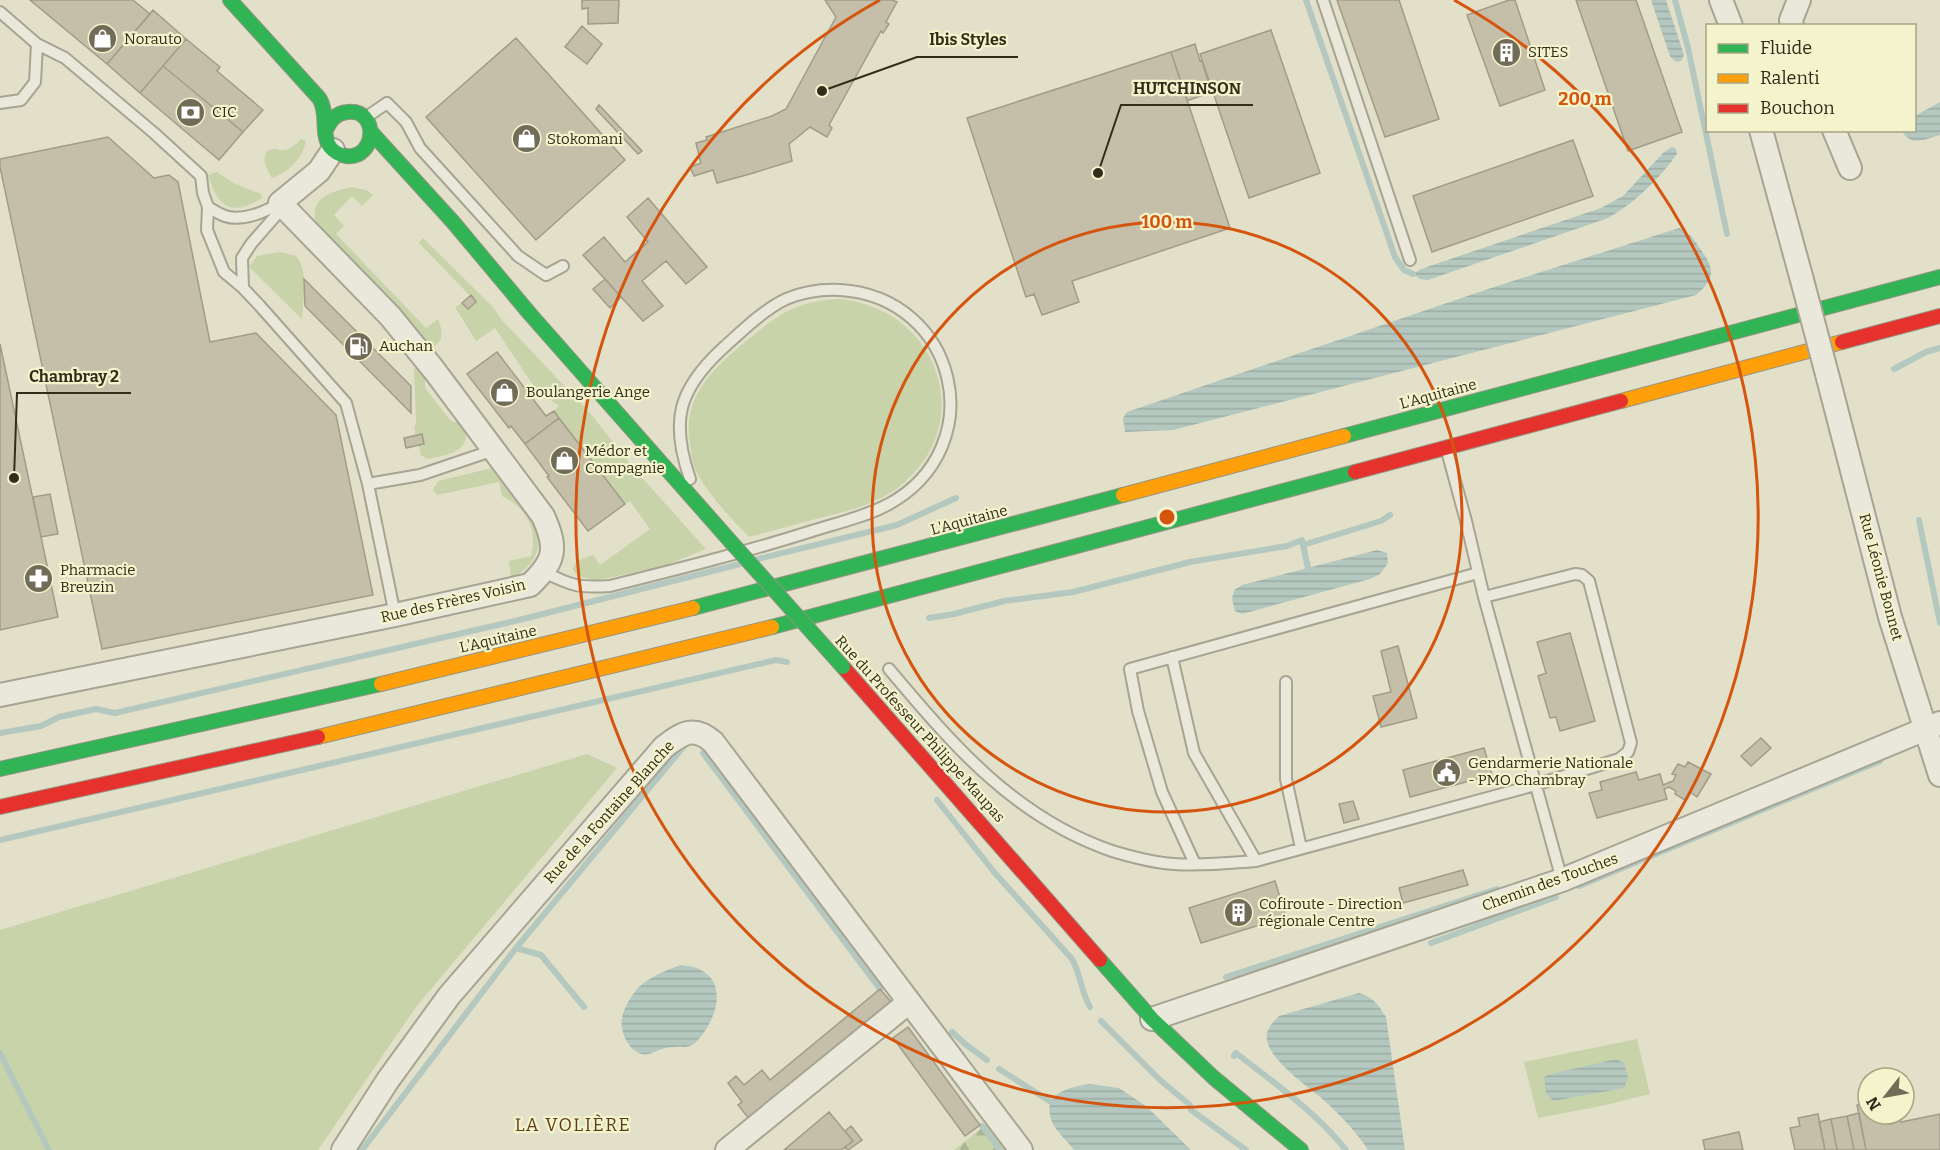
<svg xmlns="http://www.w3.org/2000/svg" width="1940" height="1150" font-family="Bitter,serif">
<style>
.green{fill:#c8d3aa}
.forest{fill:url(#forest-firs)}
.water{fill:url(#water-rules)}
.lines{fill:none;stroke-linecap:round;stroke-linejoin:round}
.stream{stroke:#b4c8c0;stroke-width:6}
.building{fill:#c5bfa9;stroke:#a19c88;stroke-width:1.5}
.lane-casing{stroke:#a6a492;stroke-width:14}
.street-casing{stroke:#a6a492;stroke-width:26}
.fast-casing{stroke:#969382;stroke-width:16}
.slow-casing{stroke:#969382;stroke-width:16}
.jam-casing{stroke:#969382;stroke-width:16}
.lane{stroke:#e9e8da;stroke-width:10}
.street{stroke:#e9e8da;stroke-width:22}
.fast{stroke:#30b455;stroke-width:14}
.slow{stroke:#ff9f0a;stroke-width:14}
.jam{stroke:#e5322d;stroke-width:14}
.street-bridge-casing{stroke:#a6a492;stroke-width:26;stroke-linecap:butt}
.fast-bridge-casing{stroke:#969382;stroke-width:16;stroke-linecap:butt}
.street-bridge{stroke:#e9e8da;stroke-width:22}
.fast-bridge{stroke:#30b455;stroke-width:14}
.ring{fill:none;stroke:#d6550e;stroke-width:3}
.labels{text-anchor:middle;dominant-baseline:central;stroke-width:4.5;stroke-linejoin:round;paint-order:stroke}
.poi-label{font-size:15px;fill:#322d1b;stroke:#f3f3cc;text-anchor:start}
.street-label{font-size:15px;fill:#322d1b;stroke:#f3f3cc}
.quarter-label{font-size:18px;letter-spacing:1.5px;fill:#5d3c1c;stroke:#f3f3cc}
.centre{fill:#d6550e;stroke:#f3f3cc;stroke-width:3}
.ring-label{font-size:18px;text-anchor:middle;font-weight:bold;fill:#d6550e;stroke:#f3f3cc;stroke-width:4.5;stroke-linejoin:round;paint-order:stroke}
.leader{fill:none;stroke:#322d1b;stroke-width:2}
.callout-dot{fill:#322d1b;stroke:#f3f3cc;stroke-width:2}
.callout-label{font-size:16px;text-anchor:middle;font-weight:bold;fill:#322d1b;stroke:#f3f3cc;stroke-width:4.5;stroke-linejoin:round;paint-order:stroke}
</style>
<defs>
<pattern id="forest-firs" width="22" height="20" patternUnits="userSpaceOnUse" patternTransform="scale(1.5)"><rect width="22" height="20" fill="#c8d3aa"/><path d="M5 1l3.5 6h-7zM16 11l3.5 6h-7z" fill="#acb592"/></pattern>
<pattern id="water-rules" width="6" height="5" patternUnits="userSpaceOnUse" patternTransform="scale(1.5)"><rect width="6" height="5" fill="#b4c8c0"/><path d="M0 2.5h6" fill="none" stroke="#9baca4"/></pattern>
</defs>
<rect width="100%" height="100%" fill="#e2e0c8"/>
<!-- green -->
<path class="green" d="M301 139 306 141C302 159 289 172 272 178 267 170 257 151 274 149 276 148 278 150 279 150 289 151 295 146 301 139Z
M217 172 235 184 261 194 262 198C232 217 218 208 208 175Z
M352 187 366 190 373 195 362 206 352 196 334 215 344 226 336 234 426 328 438 319C442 329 445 340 433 347L429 346 317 229C308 199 326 193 352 187Z
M423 238 493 307 502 320 590 413 636 471 706 549 664 566 594 581 577 575 573 570C575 559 583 559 593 555L600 565 650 529 630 501 625 504 554 411 559 406 537 391 495 328 476 341 455 307 462 303 468 309 476 302 419 243Z
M280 252 296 256C309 270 303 301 302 319L249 267 257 256Z
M838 299C937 307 980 422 900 486 877 504 848 511 820 518 796 524 772 531 749 537 730 517 710 497 697 473 693 466 692 458 691 450 680 400 709 372 745 342 778 315 793 302 838 299Z
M418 366 425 375V388L451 421 463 424C475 451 447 455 428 459L421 455 414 428 416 423 414 369Z
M492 468 495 469C504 482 514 494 523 507 527 513 534 519 536 526 545 548 532 569 511 578L509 561 531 556C538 529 527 508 502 496L499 482 437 495 433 490 438 481Z
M587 754 617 768 416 1007 318 1150H0V930Z
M1637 1039 1650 1094 1606 1105 1538 1118 1524 1062Z"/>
<!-- forest -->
<path class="forest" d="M988 1123 1008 1150H954Z"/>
<!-- water -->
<path class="water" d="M1651 0H1666L1684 55 1681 61 1676 62 1670 56Z
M1940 102V135C1926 139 1910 147 1902 131L1914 130 1915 116Z
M1672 147 1676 149 1677 154C1658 180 1636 202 1608 218L1428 280 1420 279 1413 274 1421 269 1601 208 1623 196 1664 152Z
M1679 228C1689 232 1693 238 1699 247 1714 268 1717 277 1696 295L1173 430 1125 432 1123 418 1127 412 1488 289Z
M1377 550 1387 553 1388 563 1380 574 1370 579 1242 614 1235 611 1232 599 1234 590 1242 585Z
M681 965C686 966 693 966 699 969 730 983 715 1024 695 1043 688 1049 682 1046 674 1047 666 1047 659 1050 652 1053 633 1061 619 1034 622 1018 624 1007 632 994 640 986 652 976 666 970 681 965Z
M1359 993C1374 998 1378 1004 1386 1017L1405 1150H1368C1358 1134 1342 1117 1328 1104 1311 1088 1271 1063 1267 1040 1265 1030 1273 1022 1279 1016Z
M1616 1059 1624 1063 1628 1078 1624 1088 1553 1101 1546 1093 1544 1077 1551 1074Z
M1090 1084 1119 1088 1146 1106 1191 1150H1074C1068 1142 1058 1133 1053 1124 1039 1094 1068 1087 1090 1084Z"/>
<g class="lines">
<!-- stream -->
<path class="stream" d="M1306 0 1395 257 1404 270 1413 274
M1675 0 1688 48 1727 234
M1894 369 1926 352 1940 348
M1919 520 1940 623
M1303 545 1381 521 1390 515
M758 559 897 525 956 498
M929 618 954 614 1004 601 1073 592 1190 562 1287 546 1302 540 1308 568
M0 733 41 726 59 717 96 709 115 713 519 620 740 564
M703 753 880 989
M937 800 994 872 1072 959C1081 975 1081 992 1090 1007
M0 840 776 660 787 662
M1579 886 1880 761
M1431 943 1556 897
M1226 977 1497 889
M584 1007 541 955 516 948 685 745
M1101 1021 1160 1080 1190 1105 1191 1110 1246 1150
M952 1032 965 1044 987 1060
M0 1053 49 1150
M1234 1056 1236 1053C1274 1083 1316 1112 1346 1150
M999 1069 1051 1102
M982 1126 1000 1150
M362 1150 516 948"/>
</g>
<!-- building -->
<path class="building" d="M30 0H133L150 14 107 64Z
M582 0H619L618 23 588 24V8L582 9Z
M825 0H892L897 2 886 22 889 24 883 33 881 31 829 125 832 128 827 137 810 127 789 144 792 161 750 174 717 183 713 170 694 176 690 167 701 163 696 143 707 140 706 137 772 116 786 109 836 17Z
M1337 0H1399L1439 119 1385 137Z
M1509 0H1515L1545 90 1500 106 1467 15Z
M1576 0H1636L1682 132 1628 151Z
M153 10 186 39 140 93 107 64Z
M582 26 602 44 587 64 565 47Z
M1271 30 1320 173 1249 198 1200 54Z
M516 38 625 160 536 240 426 117Z
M186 39 220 67 217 71 263 110 243 132 163 66Z
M1195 44 1200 61 1202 60 1211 92 1187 101 1171 52Z
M1171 52 1230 228 1072 281 1079 302 1042 315 1034 294 1026 297 967 118Z
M163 66 243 132 219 160 140 93Z
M599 105 642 151 638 154 596 109Z
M108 137 154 178 169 175 178 182 210 342 256 333 336 415 373 595 102 649 0 167V159Z
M1573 140 1593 196 1432 252 1413 196Z
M648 198 707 267 686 284 666 261 642 281 663 306 643 321 583 255 604 237 625 262 648 242 627 217Z
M304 279 411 386V413L305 306Z
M605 279 621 297 610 308 593 289Z
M471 295 476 302 468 309 462 303Z
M0 344 58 617 0 630Z
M497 352 546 416 554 411 559 418 525 444 511 426 509 428 467 374Z
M559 418 625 504 588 531 547 477 549 476 525 444Z
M422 434 424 444 406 448 404 438Z
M50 494 58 534 41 537 33 497Z
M1570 633 1595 721 1560 731 1556 717 1550 718 1538 676 1546 673 1537 642Z
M1398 646 1417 718 1381 727 1373 696 1391 692 1381 651Z
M1761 738 1771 748 1751 766 1741 756Z
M1484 748 1492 775 1410 797 1403 770Z
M1688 762 1711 774 1697 797 1690 792 1685 800 1675 794 1676 791 1669 787 1664 789 1667 799 1597 818 1589 793 1602 790 1600 782 1636 772 1639 780 1660 774 1663 785 1673 781 1676 775 1672 774 1678 764 1685 767Z
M1353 801 1359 819 1344 823 1339 804Z
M1463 870 1468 885 1403 903 1399 888Z
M1275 881 1286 917 1201 943 1189 908Z
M880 989 892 1003 750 1120 738 1105 742 1102 728 1083 736 1076 744 1085 762 1070 770 1080Z
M908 1027 980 1125 965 1136 893 1038Z
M1868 1103V1114H1899L1901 1122 1940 1114V1150H1866L1857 1105Z
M829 1112 853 1141 841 1150H784Z
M1859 1113 1866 1150H1854L1847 1116Z
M1818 1114 1825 1150H1795L1790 1128 1800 1126 1798 1118Z
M1847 1116 1854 1150H1837L1831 1119Z
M1831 1119 1837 1150H1825L1819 1122Z
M851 1126 862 1140 848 1150 845 1147 853 1141 845 1131Z
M1739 1132 1743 1150H1705L1703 1140Z"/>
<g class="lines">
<defs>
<path id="lane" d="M1323 0 1410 260
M0 12 37 44 35 82 21 100 0 103
M37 44 65 58 154 133 201 176 203 193 208 207 207 230 224 272 243 288 260 306 346 403 368 484 395 615
M368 116 387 103 406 122 420 148 518 256 546 275 563 266
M208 207C213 210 219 214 225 216 242 222 265 212 280 203
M243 288 242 258 251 244 278 213 280 203
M1447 451 1466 521 1484 597 1562 880
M368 484 420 475 494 450
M544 572C572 586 579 588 610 586 678 569 746 552 812 531 837 523 865 517 889 504 993 446 957 297 840 290 822 289 803 292 786 299 763 310 741 332 722 349 678 390 670 421 690 479
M1172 657 1194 753 1256 861
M889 669C953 745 1015 818 1112 851 1132 857 1153 863 1174 864 1202 866 1229 863 1256 861L1535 785 1619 759 1628 752 1631 743 1589 581 1582 575 1575 574 1484 597
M1286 682V779L1301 848
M1195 864 1162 792 1138 711 1130 669 1478 573"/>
<path id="street" d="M1721 0 1731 26
M1792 26 1791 20 1799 0
M1761 130 1802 280
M1834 130 1850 168
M1828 378 1890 617 1940 775
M0 695 395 615 530 585C555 561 558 549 543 516L434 370 390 316 280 203 319 171 333 150
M1152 1019 1562 880 1940 723
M343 1150 388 1080 449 996 664 747C682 733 694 725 713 742L1021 1150
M727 1150 909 1002"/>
<path id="fast" d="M230 0 319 98C329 113 320 132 330 147 334 152 340 155 346 156 376 160 380 109 348 112 335 113 330 121 325 132
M371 132 453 222 530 314 731 542
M1344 436 1940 277
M693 608 1123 495
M772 627 1355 472
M0 769 381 684
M1100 960 1152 1019 1214 1078 1301 1150"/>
<path id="slow" d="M1621 401 1842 342
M1123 495 1344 436
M381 684 693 608
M318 737 772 627"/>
<path id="jam" d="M1842 342 1940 316
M1355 472 1621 401
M843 667 1100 960
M0 807 318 737"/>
</defs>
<!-- lane casing -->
<use href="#lane" class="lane-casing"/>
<!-- street casing -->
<use href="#street" class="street-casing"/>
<!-- fast casing -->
<use href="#fast" class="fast-casing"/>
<!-- slow casing -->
<use href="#slow" class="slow-casing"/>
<!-- jam casing -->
<use href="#jam" class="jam-casing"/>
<!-- lane -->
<use href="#lane" class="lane"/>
<!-- street -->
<use href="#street" class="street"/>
<!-- fast -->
<use href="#fast" class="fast"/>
<!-- slow -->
<use href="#slow" class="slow"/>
<!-- jam -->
<use href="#jam" class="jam"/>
<defs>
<path id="street-bridge" d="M1802 280 1828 378"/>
<path id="fast-bridge" d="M731 542 843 667"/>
</defs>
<!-- street-bridge casing -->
<use href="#street-bridge" class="street-bridge-casing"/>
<!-- fast-bridge casing -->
<use href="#fast-bridge" class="fast-bridge-casing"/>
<!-- street-bridge -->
<use href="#street-bridge" class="street-bridge"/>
<!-- fast-bridge -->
<use href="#fast-bridge" class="fast-bridge"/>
</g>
<!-- distance rings -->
<g class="ring">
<circle cx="1167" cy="517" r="295"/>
<path d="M1454 0A591 591 0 1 1 880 0"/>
</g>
<!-- icons -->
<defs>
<symbol id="shop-disc" viewBox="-11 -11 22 22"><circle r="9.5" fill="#706c58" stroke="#f3f3cc"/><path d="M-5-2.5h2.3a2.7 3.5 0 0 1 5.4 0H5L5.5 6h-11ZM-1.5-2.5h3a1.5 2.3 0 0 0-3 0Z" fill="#fff"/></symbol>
<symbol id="building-disc" viewBox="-11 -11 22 22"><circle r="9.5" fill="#706c58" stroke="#f3f3cc"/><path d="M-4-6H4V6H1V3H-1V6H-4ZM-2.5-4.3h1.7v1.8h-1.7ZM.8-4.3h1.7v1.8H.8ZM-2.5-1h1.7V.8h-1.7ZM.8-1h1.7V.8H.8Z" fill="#fff"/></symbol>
<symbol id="bank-disc" viewBox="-11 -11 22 22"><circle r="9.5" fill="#706c58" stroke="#f3f3cc"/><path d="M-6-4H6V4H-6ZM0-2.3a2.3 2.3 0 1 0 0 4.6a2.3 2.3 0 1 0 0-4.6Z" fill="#fff"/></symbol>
<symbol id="fuel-disc" viewBox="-11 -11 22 22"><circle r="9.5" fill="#706c58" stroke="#f3f3cc"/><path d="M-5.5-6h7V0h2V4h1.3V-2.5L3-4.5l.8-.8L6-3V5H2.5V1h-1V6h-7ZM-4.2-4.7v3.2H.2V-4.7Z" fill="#fff"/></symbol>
<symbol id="pharmacy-disc" viewBox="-11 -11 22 22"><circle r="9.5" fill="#706c58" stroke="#f3f3cc"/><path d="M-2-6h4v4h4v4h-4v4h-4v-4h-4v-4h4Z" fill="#fff"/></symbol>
<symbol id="civic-disc" viewBox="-11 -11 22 22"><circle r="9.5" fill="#706c58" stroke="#f3f3cc"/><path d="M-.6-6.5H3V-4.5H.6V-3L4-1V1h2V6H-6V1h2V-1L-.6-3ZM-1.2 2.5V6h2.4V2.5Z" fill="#fff"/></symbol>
</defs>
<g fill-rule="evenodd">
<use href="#shop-disc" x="86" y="22" width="33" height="33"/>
<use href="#building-disc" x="1490" y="36" width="33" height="33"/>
<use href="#bank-disc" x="174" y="96" width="33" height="33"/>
<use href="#shop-disc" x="510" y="122" width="33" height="33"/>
<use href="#fuel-disc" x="342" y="330" width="33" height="33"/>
<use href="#shop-disc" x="488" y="376" width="33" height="33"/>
<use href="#shop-disc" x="548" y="444" width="33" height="33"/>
<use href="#pharmacy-disc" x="22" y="562" width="33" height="33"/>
<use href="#civic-disc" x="1430" y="756" width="33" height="33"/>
<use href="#building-disc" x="1222" y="896" width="33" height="33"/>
</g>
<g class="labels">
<!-- poi labels -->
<g class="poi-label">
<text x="124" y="39">Norauto</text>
<text x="1528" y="52">SITES</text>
<text x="212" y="112">CIC</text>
<text x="547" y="139">Stokomani</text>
<text x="379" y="346">Auchan</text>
<text x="526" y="392">Boulangerie Ange</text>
<text x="585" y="451">Médor et<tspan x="585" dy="17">Compagnie</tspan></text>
<text x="60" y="570">Pharmacie<tspan x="60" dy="17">Breuzin</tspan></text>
<text x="1468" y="763">Gendarmerie Nationale<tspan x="1468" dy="17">- PMO Chambray</tspan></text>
<text x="1259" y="904">Cofiroute - Direction<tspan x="1259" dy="17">régionale Centre</tspan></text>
</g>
<!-- street labels -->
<g class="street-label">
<text transform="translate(1438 394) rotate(-15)">L'Aquitaine</text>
<text transform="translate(969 520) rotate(-15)">L'Aquitaine</text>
<text transform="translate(1881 577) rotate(75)">Rue Léonie Bonnet</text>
<text transform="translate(453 601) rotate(-13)">Rue des Frères Voisin</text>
<text transform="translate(498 639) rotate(-13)">L'Aquitaine</text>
<text transform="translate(920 729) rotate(48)">Rue du Professeur Philippe Maupas</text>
<text transform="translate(609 812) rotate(-48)">Rue de la Fontaine Blanche</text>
<text transform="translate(1550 882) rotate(-20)">Chemin des Touches</text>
</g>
<!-- quarter labels -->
<g class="quarter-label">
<text x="573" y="1125">LA VOLIÈRE</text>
</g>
</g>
<circle cx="1167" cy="517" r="9" class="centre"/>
<g class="ring-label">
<text x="1585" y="105">200 m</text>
<text x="1167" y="228">100 m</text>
</g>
<!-- callouts -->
<path class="leader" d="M822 91L917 57H1018M1098 173L1121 105H1253M14 478L17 393H131"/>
<g class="callout-dot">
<circle cx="822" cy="91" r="6"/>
<circle cx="1098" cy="173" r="6"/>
<circle cx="14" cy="478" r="6"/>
</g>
<g class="callout-label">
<text x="968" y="45">Ibis Styles</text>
<text x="1187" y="94">HUTCHINSON</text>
<text x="74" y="382">Chambray 2</text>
</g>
<!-- legend -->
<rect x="1706" y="24" width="210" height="108" fill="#f3f3cc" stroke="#a6a485" stroke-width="1.5"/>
<rect x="1718" y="44" width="30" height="9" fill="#30b455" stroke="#a6a485" stroke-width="1.5"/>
<text x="1760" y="54" font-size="18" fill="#322d1b">Fluide</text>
<rect x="1718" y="74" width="30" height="9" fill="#ff9f0a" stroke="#a6a485" stroke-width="1.5"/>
<text x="1760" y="84" font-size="18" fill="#322d1b">Ralenti</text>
<rect x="1718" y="104" width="30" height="9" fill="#e5322d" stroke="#a6a485" stroke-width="1.5"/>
<text x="1760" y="114" font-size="18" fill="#322d1b">Bouchon</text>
<!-- north arrow -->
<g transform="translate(1886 1096) rotate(239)"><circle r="28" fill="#f3f3cc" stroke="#a6a485" stroke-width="1.5"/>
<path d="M0-4.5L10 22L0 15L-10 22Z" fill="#706c58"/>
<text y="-9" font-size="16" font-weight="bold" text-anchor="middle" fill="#322d1b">N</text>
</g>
</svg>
